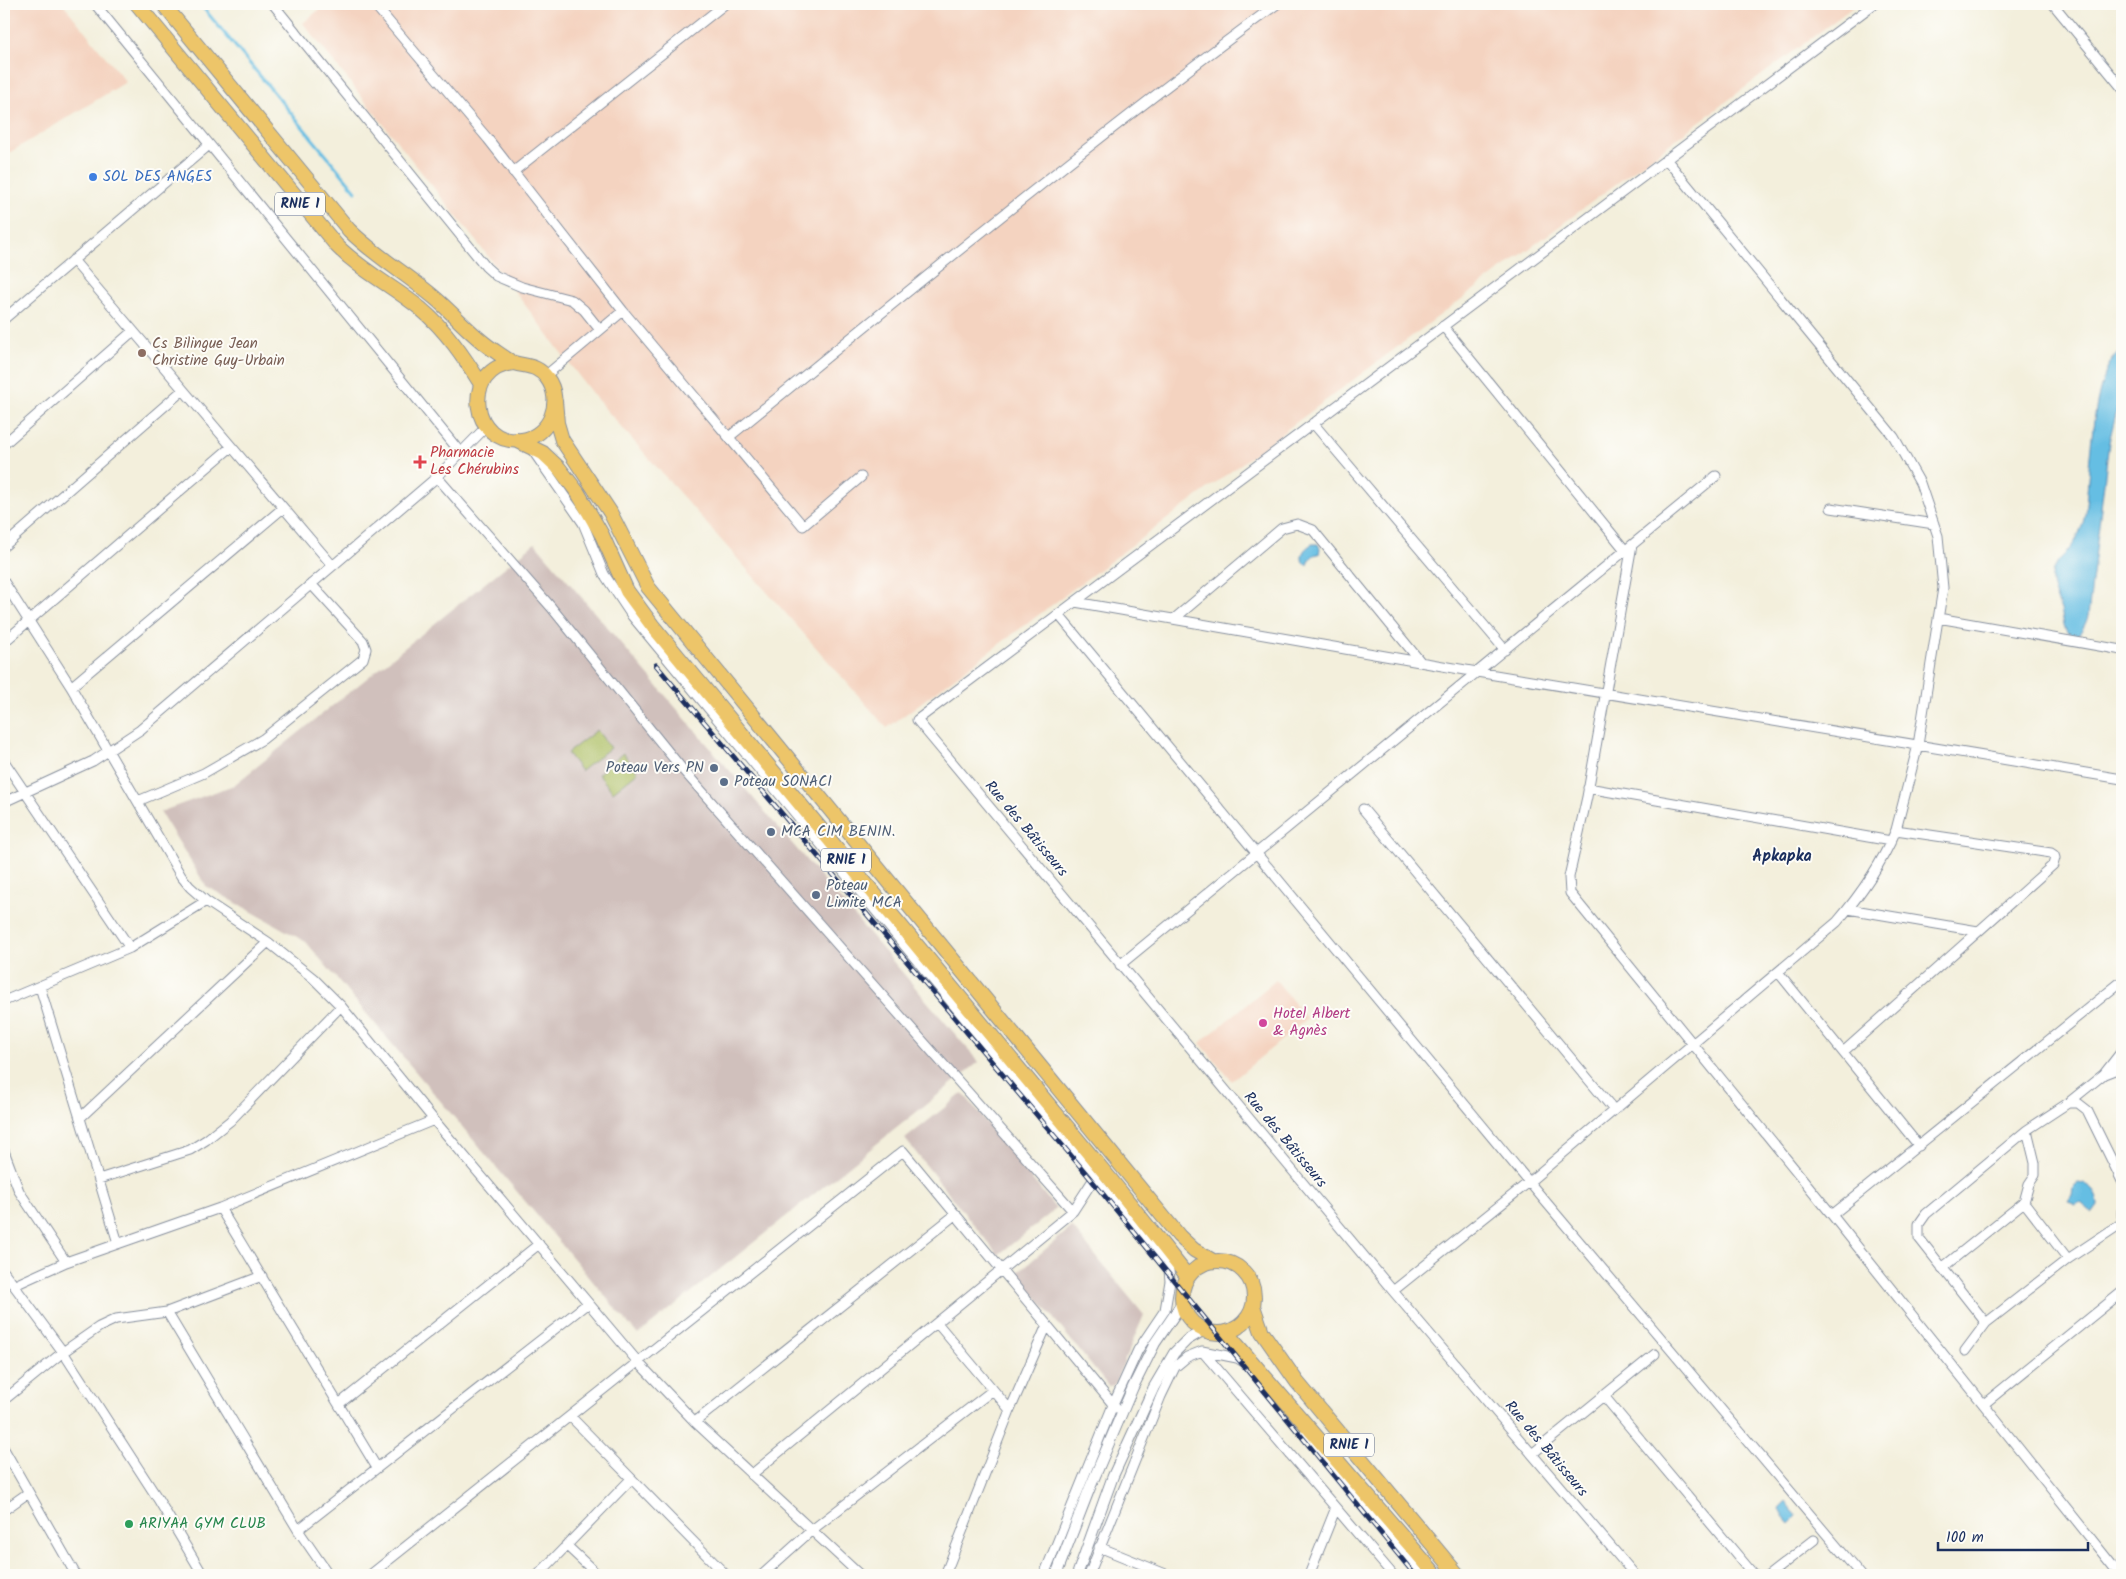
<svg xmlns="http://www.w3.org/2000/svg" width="2126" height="1579" font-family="Kalam,sans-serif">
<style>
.built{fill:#f4d3c0}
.industrial{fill:#d0c0bc}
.green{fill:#aabd61;stroke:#627660}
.water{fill:#65bee3;stroke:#4076a0}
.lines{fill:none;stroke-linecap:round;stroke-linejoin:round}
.stream{stroke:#65bee3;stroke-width:3}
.minor-casing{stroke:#878f9d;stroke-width:11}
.tertiary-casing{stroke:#878f9d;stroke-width:12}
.trunk-casing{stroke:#878f9d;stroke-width:16}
.minor{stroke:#fff;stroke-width:9}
.tertiary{stroke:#fff;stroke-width:10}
.trunk{stroke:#edc569;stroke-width:14}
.rail-casing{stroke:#1b2f5e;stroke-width:5}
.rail{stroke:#fdfcf7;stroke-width:3;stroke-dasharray:9;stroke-linecap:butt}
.shop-dot{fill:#3f7fe0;stroke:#fdfcf7;stroke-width:2}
.education-dot{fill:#8d6e63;stroke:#fdfcf7;stroke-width:2}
.health-dot{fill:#e0444e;stroke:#fdfcf7;stroke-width:2}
.service-dot{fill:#5c6f8a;stroke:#fdfcf7;stroke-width:2}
.hotel-dot{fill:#d1479c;stroke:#fdfcf7;stroke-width:2}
.leisure-dot{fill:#2e9e5b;stroke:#fdfcf7;stroke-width:2}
.labels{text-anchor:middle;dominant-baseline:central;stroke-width:4;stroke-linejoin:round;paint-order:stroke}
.shield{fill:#fdfcf7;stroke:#5f6c8c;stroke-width:1}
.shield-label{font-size:14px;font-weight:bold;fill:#1b2f5e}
.shop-label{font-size:15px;fill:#366cbe;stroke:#fdfcf7;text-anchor:start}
.education-label{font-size:15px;fill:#785e54;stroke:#fdfcf7;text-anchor:start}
.health-label{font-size:15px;fill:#be3a42;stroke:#fdfcf7;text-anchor:start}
.service-label{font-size:15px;fill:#4e5e75;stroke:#fdfcf7;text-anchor:start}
.street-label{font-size:15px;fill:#1b2f5e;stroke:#fdfcf7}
.hotel-label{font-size:15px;fill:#b23c85;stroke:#fdfcf7;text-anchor:start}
.leisure-label{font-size:15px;fill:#27864d;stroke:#fdfcf7;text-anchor:start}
.neighbourhood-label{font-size:16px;font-weight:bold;fill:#1b2f5e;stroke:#fdfcf7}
</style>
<rect width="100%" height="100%" fill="#fdfcf7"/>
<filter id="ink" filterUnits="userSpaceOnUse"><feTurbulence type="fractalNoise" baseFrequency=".02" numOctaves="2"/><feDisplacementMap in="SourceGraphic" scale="10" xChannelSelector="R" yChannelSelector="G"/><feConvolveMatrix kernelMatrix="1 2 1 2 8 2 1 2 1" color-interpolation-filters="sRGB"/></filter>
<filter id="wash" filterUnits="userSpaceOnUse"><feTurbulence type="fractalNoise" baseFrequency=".0096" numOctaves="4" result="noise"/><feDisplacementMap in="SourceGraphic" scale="20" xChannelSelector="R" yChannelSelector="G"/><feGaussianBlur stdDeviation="1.12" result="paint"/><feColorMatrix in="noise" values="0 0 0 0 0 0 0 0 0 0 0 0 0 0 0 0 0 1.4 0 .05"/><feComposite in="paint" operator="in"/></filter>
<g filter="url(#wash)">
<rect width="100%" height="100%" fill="#f3efdc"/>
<!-- built -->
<path class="built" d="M4 4H63L126 82 4 156Z
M326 4H1857L887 728 594 396 491 260 303 23Z
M1276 980 1307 1019 1232 1081 1200 1043Z"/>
<!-- industrial -->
<path class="industrial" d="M535 543 979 1062 638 1335 306 942 206 886 160 812 234 785Z
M963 1093 1056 1209 998 1255 905 1139Z
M1072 1227 1144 1315 1114 1385 1108 1386 1017 1273Z"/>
<!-- green -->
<path class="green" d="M597 730 610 748 581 771 567 753Z
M623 753 638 772 613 792 598 774Z"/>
<!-- water -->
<path class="water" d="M2119 351 2122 352V389L2109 442 2088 616C2086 624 2076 646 2067 632 2063 626 2063 616 2061 610 2057 598 2051 589 2052 577 2052 563 2065 556 2072 546 2079 537 2083 525 2085 514 2090 474 2090 379 2119 351Z
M1312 544H1318L1320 548 1319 554C1312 554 1310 559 1308 565L1303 563C1300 554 1304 549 1312 544Z
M2078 1183C2091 1184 2098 1193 2098 1206L2093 1213 2081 1203 2075 1206 2068 1201 2072 1195 2073 1187Z
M1785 1502 1797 1516 1790 1523 1778 1509Z"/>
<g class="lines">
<!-- stream -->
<path class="stream" d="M200 4 356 191"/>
</g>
</g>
<g filter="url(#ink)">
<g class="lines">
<defs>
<path id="minor" d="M95 4 460 452
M273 4 486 267 496 276 522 287 572 300 584 310 600 330
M374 4 488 139 623 311 803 526 861 477
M2053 4 2122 88
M513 172 725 4
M73 260 332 565
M4 319 209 145
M1443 326 1625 550
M545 376 623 311
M1313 423 1505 650
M729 437C910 290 1090 141 1277 4
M4 444 133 331
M533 451 583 523 604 574 632 616 1024 1090 1169 1270 1170 1281 1165 1310 1138 1350 1113 1405 1044 1575
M437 477 551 607 683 770 1073 1211
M1831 508 1934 524
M1632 545 1587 797 1569 877 1570 893 1832 1215 2120 1575
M4 546 183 390
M4 582 71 687 181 876 190 887 206 901 268 942 313 978 341 1006 434 1120 638 1362 695 1422 860 1575
M1075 602 1477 672 2122 779
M1058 614 1529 1182 1861 1575
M1938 618 2122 650
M1174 619 1282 528 1297 524 1313 530 1420 661
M4 642 231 447
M71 687 283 508
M4 761 130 948
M1588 788 1891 841
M138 801 204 773 263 739 363 659 366 649 363 641 311 584
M4 802 93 761 140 730 437 477 487 426
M1363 809 1614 1110
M1848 909 1978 931
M1120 965 1716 476
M1778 972 1919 1146
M40 987 118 1243
M4 1001 130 948 206 901
M1843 1052 2053 865 2055 858 2054 855 2051 853 1896 830
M2104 1074 2122 1067
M2068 1103H2078L2087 1110 2122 1181
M80 1118 268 942
M4 1151 19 1191 66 1262
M99 1179 190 1150 206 1140 230 1121 341 1006
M2024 1202 2068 1259
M220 1208 377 1468
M2122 1211V1216
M1832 1215 2122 981
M1942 1268 2024 1202 2029 1184 2035 1175V1163L2027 1130
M4 1272 63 1352 158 1499 203 1575
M15 1285 66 1262 220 1208 434 1120
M1393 1291 1529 1182 1837 922C1862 893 1881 865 1896 830L1918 745 1943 588 1938 536 1920 483 1894 437 1666 159
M167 1312 298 1530 329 1575
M937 1323 1010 1410
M1986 1323 1919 1238V1224L1926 1214 2027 1130 2068 1103 2104 1074 2122 1051
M1202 1351 1393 1575
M1965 1351 1986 1323 2068 1259 2122 1223
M1603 1395 1754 1575
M4 1400 63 1352 99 1327 116 1319 167 1312 262 1276
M339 1404 539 1244
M1984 1404 2122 1292
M570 1416 726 1575
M695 1422 956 1214
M1305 1433 1421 1575
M4 1449 76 1575
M1532 1454 1655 1354
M751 1475 1073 1211 1095 1177
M4 1510 28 1493
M298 1530 588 1303
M566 1545 598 1575
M1099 1547 1168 1575
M370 1575 903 1151 1116 1408
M538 1575 631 1479
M762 1575 812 1530 993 1390
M945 1575 1010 1410 1047 1325
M1089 1575 1161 1396 1175 1367 1187 1357 1202 1351 1237 1358 1249 1365
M1309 1575 1335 1510
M1635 1575 1393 1291 917 720 1874 4
M1769 1575 1814 1540"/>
<path id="tertiary" d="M1056 1575 1089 1490 1133 1387 1155 1343 1183 1302
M1077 1575 1113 1476 1154 1387 1174 1353 1187 1340 1204 1330"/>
<path id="trunk" d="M137 4 337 246C363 272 393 286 421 309 446 330 464 357 481 384
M163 4 349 230C375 256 407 274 435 298 454 314 471 335 492 349 498 353 507 360 514 363 528 367 537 365 547 378 564 401 550 436 522 440 471 447 460 368 514 363
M555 401 557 423 562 440 610 512 648 587 1179 1236 1194 1250 1213 1261
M516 440 543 453 559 468 578 493 602 535 627 591 652 625 1111 1180 1188 1277
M1182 1297a36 36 0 1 1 72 0a36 36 0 1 1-72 0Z
M1253 1306 1262 1332 1297 1382 1458 1575
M1226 1332 1436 1575"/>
</defs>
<!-- minor casing -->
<use href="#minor" class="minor-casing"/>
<!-- tertiary casing -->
<use href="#tertiary" class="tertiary-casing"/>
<!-- trunk casing -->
<use href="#trunk" class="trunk-casing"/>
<!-- minor -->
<use href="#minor" class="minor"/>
<!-- tertiary -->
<use href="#tertiary" class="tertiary"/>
<!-- trunk -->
<use href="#trunk" class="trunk"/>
<defs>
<path id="rail" d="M656 665 1085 1172 1415 1575"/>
</defs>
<!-- rail casing -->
<use href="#rail" class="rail-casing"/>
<!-- rail -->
<use href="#rail" class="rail"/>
</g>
</g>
<!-- markers -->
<circle class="shop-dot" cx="93" cy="177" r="5"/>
<circle class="education-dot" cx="142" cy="353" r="5"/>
<path class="health-dot" d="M417.5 454.5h5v5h5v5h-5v5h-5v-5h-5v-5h5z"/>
<g class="service-dot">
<circle cx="714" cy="768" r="5"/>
<circle cx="724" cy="782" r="5"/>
<circle cx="771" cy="832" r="5"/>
<circle cx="816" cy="895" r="5"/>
</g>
<circle class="hotel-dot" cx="1263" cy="1023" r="5"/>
<circle class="leisure-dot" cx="129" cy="1524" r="5"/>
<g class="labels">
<!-- shield labels -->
<g class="shield">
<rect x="275" y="192.5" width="50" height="23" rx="4"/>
<rect x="821" y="848.5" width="50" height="23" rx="4"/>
<rect x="1324" y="1433.5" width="50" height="23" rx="4"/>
</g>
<g class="shield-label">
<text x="300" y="204">RNIE 1</text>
<text x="846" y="860">RNIE 1</text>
<text x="1349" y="1445">RNIE 1</text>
</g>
<!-- shop labels -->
<g class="shop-label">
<text x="103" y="177">SOL DES ANGES</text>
</g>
<!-- education labels -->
<g class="education-label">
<text x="152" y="344">Cs Bilingue Jean<tspan x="152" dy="17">Christine Guy-Urbain</tspan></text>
</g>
<!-- health labels -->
<g class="health-label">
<text x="430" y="453">Pharmacie<tspan x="430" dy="17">Les Chérubins</tspan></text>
</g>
<!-- service labels -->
<g class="service-label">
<text x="704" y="768" text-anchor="end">Poteau Vers PN</text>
<text x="734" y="782">Poteau SONACI</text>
<text x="781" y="832">MCA CIM BENIN.</text>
<text x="826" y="886">Poteau<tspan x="826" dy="17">Limite MCA</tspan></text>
</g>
<!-- street labels -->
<g class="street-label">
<text transform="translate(1026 829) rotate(50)">Rue des Bâtisseurs</text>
<text transform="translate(1285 1140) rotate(50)">Rue des Bâtisseurs</text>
<text transform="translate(1546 1449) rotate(50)">Rue des Bâtisseurs</text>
</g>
<!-- hotel labels -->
<g class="hotel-label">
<text x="1273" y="1014">Hotel Albert<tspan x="1273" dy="17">&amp; Agnès</tspan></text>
</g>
<!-- leisure labels -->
<g class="leisure-label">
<text x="139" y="1524">ARIYAA GYM CLUB</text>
</g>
<!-- neighbourhood labels -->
<g class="neighbourhood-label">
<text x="1782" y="856">Apkapka</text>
</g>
</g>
<!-- margin -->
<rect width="2126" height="1579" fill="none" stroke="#fdfcf7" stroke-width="20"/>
<!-- scale -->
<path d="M1938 1542v8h150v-8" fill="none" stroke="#1b2f5e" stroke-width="2.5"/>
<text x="1946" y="1542" font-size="15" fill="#1b2f5e" stroke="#fdfcf7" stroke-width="4" paint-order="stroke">100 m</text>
</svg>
